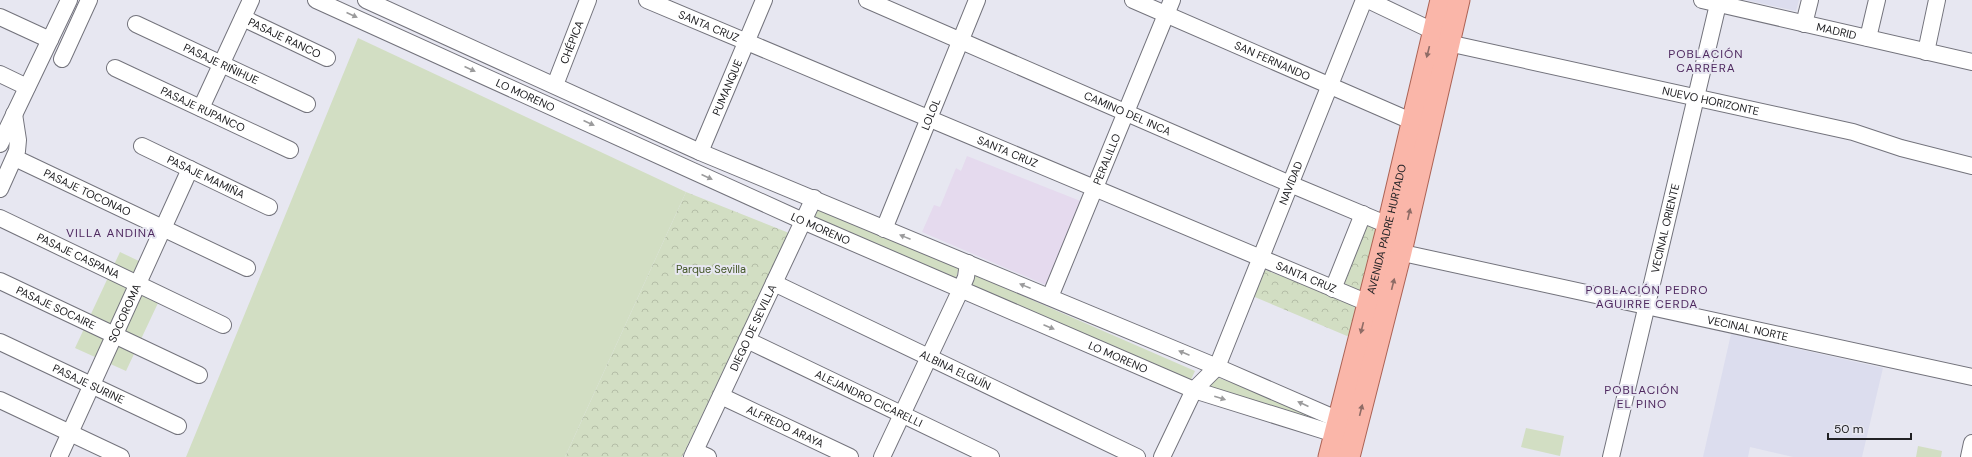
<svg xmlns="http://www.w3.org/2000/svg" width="1972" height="457" font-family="'DM Sans',sans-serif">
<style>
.built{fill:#dcddee}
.medical{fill:#e5daee}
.green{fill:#d2dec3}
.park{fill:url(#park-crowns)}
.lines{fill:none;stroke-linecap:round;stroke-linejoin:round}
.minor-casing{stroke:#73737c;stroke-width:18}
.major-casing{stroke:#ac6355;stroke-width:23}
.minor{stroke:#fff;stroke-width:16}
.major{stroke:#fab6a9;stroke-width:21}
.oneway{fill:#9b9b9c}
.oneway2{fill:#8e6c66}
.labels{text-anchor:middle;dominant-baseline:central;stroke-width:4;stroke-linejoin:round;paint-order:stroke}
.street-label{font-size:11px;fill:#212124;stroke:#e7e7f1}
.park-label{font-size:11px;fill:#435627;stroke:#e7e7f1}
.neighbourhood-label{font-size:12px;letter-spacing:1px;fill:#4f2960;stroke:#e7e7f1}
</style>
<defs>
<pattern id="park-crowns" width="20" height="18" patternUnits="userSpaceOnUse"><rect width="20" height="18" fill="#d2dec3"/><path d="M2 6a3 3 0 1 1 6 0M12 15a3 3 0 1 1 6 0" fill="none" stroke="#b4bea7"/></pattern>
</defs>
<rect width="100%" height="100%" fill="#e7e7f1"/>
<!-- built -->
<path class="built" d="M1745 0H1799L1796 11Z
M1731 334 1883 368 1862 457H1793L1750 447 1748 457H1703Z"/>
<!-- medical -->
<path class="medical" d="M967 156 1083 202 1048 286 922 232 934 205 940 207 956 168 961 171Z"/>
<!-- green -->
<path class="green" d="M358 38 686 192 565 457H186Z
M817 207 959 268 955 281 812 219Z
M120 252 141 262 128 289 158 303 126 371 75 348Z
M975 275 1195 371 1188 386 967 290Z
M1213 376 1311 411 1313 418 1309 423 1203 390Z
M1526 428 1564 436 1560 456 1521 447Z
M1918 446 1942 451 1941 457H1916Z"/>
<!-- park -->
<path class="park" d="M686 192 789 233 682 457H565Z
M1365 221 1381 229 1354 333 1347 336 1250 295 1260 268 1331 295Z"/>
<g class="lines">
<defs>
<g id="minor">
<path id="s1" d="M316 0 803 221 1194 390 1335 434"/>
<path d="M366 0 700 152 1217 367 1339 420"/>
<path id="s2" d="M647 0 1368 303"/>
<path id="s3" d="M867 0 1290 184 1388 225"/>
<path id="s4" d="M1133 0 1411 121"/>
<path d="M1368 0 1433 31"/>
<path id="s5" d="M1702 0 1972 62"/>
<path d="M0 17 50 40"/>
<path id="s6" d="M243 18 327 58"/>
<path id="s7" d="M136 24 307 104"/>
<path d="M1804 24 1810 0"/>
<path d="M1868 38 1877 0"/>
<path id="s8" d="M1448 43 1853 132 1901 148 1972 166"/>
<path d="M1926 52 1937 0"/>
<path d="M62 59 89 0"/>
<path id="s9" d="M115 68 290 150"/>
<path d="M0 74 27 87"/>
<path id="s10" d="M555 85 588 0"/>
<path d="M201 108 251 0"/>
<path d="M0 144 69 0"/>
<path id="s11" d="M142 146 269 207"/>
<path id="s12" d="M700 152 764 0"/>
<path id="s13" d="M15 158 247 268"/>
<path d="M0 189 17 151 18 140 14 114"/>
<path id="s14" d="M0 218 223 325"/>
<path id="s15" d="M884 229 977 0"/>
<path id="s16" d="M1389 250 1972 377"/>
<path id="s17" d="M0 281 199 375"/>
<path id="s18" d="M774 283 1137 457"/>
<path d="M1333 289 1363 214"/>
<path id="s19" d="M1050 297 1172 0"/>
<path id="s20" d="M747 340 991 457"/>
<path id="s21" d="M0 342 178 426"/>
<path id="s22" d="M721 396 850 457"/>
<path d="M0 400 121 457"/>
<path d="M695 451 708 457"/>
<path id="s23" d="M59 457 190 169"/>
<path id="s24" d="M692 457 814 198"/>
<path d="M882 457 961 289 966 277 968 263"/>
<path id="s25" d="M1162 457 1194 390 1217 367 1364 0"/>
<path id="s26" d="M1611 457 1719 0"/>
<path d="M1969 457 1972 443"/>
</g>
<g id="major">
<path id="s27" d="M1329 457 1388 225 1441 0"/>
<path d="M1349 457 1401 252 1459 0"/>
</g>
</defs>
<!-- minor casing -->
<use href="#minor" class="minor-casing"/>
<!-- major casing -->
<use href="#major" class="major-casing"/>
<!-- minor -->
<use href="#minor" class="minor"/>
<!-- major -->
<use href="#major" class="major"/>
</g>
<!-- one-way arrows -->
<defs><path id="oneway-solid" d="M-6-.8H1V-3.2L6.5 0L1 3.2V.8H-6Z"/></defs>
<g class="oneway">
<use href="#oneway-solid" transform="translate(352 15) rotate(24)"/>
<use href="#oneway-solid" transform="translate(470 69) rotate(24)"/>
<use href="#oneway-solid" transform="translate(589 123) rotate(24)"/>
<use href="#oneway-solid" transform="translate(707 177) rotate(24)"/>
<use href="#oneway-solid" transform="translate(905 237) rotate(-158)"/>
<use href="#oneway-solid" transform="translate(1025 286) rotate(-158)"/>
<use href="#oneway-solid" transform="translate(1049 327) rotate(23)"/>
<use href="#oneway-solid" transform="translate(1184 353) rotate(-157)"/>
<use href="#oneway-solid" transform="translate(1220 398) rotate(17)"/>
<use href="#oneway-solid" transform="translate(1303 404) rotate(-156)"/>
</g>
<g class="oneway2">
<use href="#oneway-solid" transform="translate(1428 52) rotate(104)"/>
<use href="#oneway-solid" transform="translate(1409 214) rotate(-77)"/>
<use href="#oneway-solid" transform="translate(1393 284) rotate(-76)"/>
<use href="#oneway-solid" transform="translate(1362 328) rotate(104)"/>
<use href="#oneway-solid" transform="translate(1361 410) rotate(-76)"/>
</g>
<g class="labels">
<!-- street labels -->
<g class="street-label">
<text stroke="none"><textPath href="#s2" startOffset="67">SANTA CRUZ</textPath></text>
<text stroke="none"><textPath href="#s5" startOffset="138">MADRID</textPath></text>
<text stroke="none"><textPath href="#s6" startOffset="46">PASAJE RANCO</textPath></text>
<text stroke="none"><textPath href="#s10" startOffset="46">CHÉPICA</textPath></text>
<text stroke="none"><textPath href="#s4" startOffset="152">SAN FERNANDO</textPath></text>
<text stroke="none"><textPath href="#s7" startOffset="94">PASAJE RIÑIHUE</textPath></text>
<text stroke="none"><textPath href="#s12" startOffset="70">PUMANQUE</textPath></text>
<text stroke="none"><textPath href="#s1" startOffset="230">LO MORENO</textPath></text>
<text stroke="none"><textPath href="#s8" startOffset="269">NUEVO HORIZONTE</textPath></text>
<text stroke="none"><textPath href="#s9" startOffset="97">PASAJE RUPANCO</textPath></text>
<text stroke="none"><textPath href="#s3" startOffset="284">CAMINO DEL INCA</textPath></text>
<text stroke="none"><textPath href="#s15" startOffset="124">LOLOL</textPath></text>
<text stroke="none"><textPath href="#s2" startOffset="391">SANTA CRUZ</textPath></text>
<text stroke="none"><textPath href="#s19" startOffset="149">PERALILLO</textPath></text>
<text stroke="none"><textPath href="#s11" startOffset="71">PASAJE MAMIÑA</textPath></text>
<text stroke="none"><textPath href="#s25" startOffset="305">NAVIDAD</textPath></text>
<text stroke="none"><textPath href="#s13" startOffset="80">PASAJE TOCONAO</textPath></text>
<text stroke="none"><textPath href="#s1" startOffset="554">LO MORENO</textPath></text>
<text stroke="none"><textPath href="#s26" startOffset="235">VECINAL ORIENTE</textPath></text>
<text stroke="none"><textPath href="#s27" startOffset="235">AVENIDA PADRE HURTADO</textPath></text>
<text stroke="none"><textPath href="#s14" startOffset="87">PASAJE CASPANA</textPath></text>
<text stroke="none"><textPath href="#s2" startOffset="715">SANTA CRUZ</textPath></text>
<text stroke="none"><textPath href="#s17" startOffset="62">PASAJE SOCAIRE</textPath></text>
<text stroke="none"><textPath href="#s23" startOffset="158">SOCOROMA</textPath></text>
<text stroke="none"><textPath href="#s24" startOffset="143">DIEGO DE SEVILLA</textPath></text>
<text stroke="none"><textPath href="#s16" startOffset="367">VECINAL NORTE</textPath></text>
<text stroke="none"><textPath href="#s1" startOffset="878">LO MORENO</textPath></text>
<text stroke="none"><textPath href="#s18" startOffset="201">ALBINA ELGUÍN</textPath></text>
<text stroke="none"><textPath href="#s21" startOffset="98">PASAJE SURINE</textPath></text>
<text stroke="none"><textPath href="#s20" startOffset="135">ALEJANDRO CICARELLI</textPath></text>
<text stroke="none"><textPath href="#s22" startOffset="71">ALFREDO ARAYA</textPath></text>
</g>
<!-- park labels -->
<g class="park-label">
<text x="711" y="269">Parque Sevilla</text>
</g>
<!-- neighbourhood labels -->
<g class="neighbourhood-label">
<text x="1706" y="54">POBLACIÓN<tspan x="1706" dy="14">CARRERA</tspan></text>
<text x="111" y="233">VILLA ANDINA</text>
<text x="1647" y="290">POBLACIÓN PEDRO<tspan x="1647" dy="14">AGUIRRE CERDA</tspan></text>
<text x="1642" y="390">POBLACIÓN<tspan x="1642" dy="14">EL PINO</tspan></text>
</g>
</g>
<!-- scale -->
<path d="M1828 433v6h83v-6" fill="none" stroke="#212124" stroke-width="2"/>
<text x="1834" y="433" font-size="12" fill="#212124" stroke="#e7e7f1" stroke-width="3" paint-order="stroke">50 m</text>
</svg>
